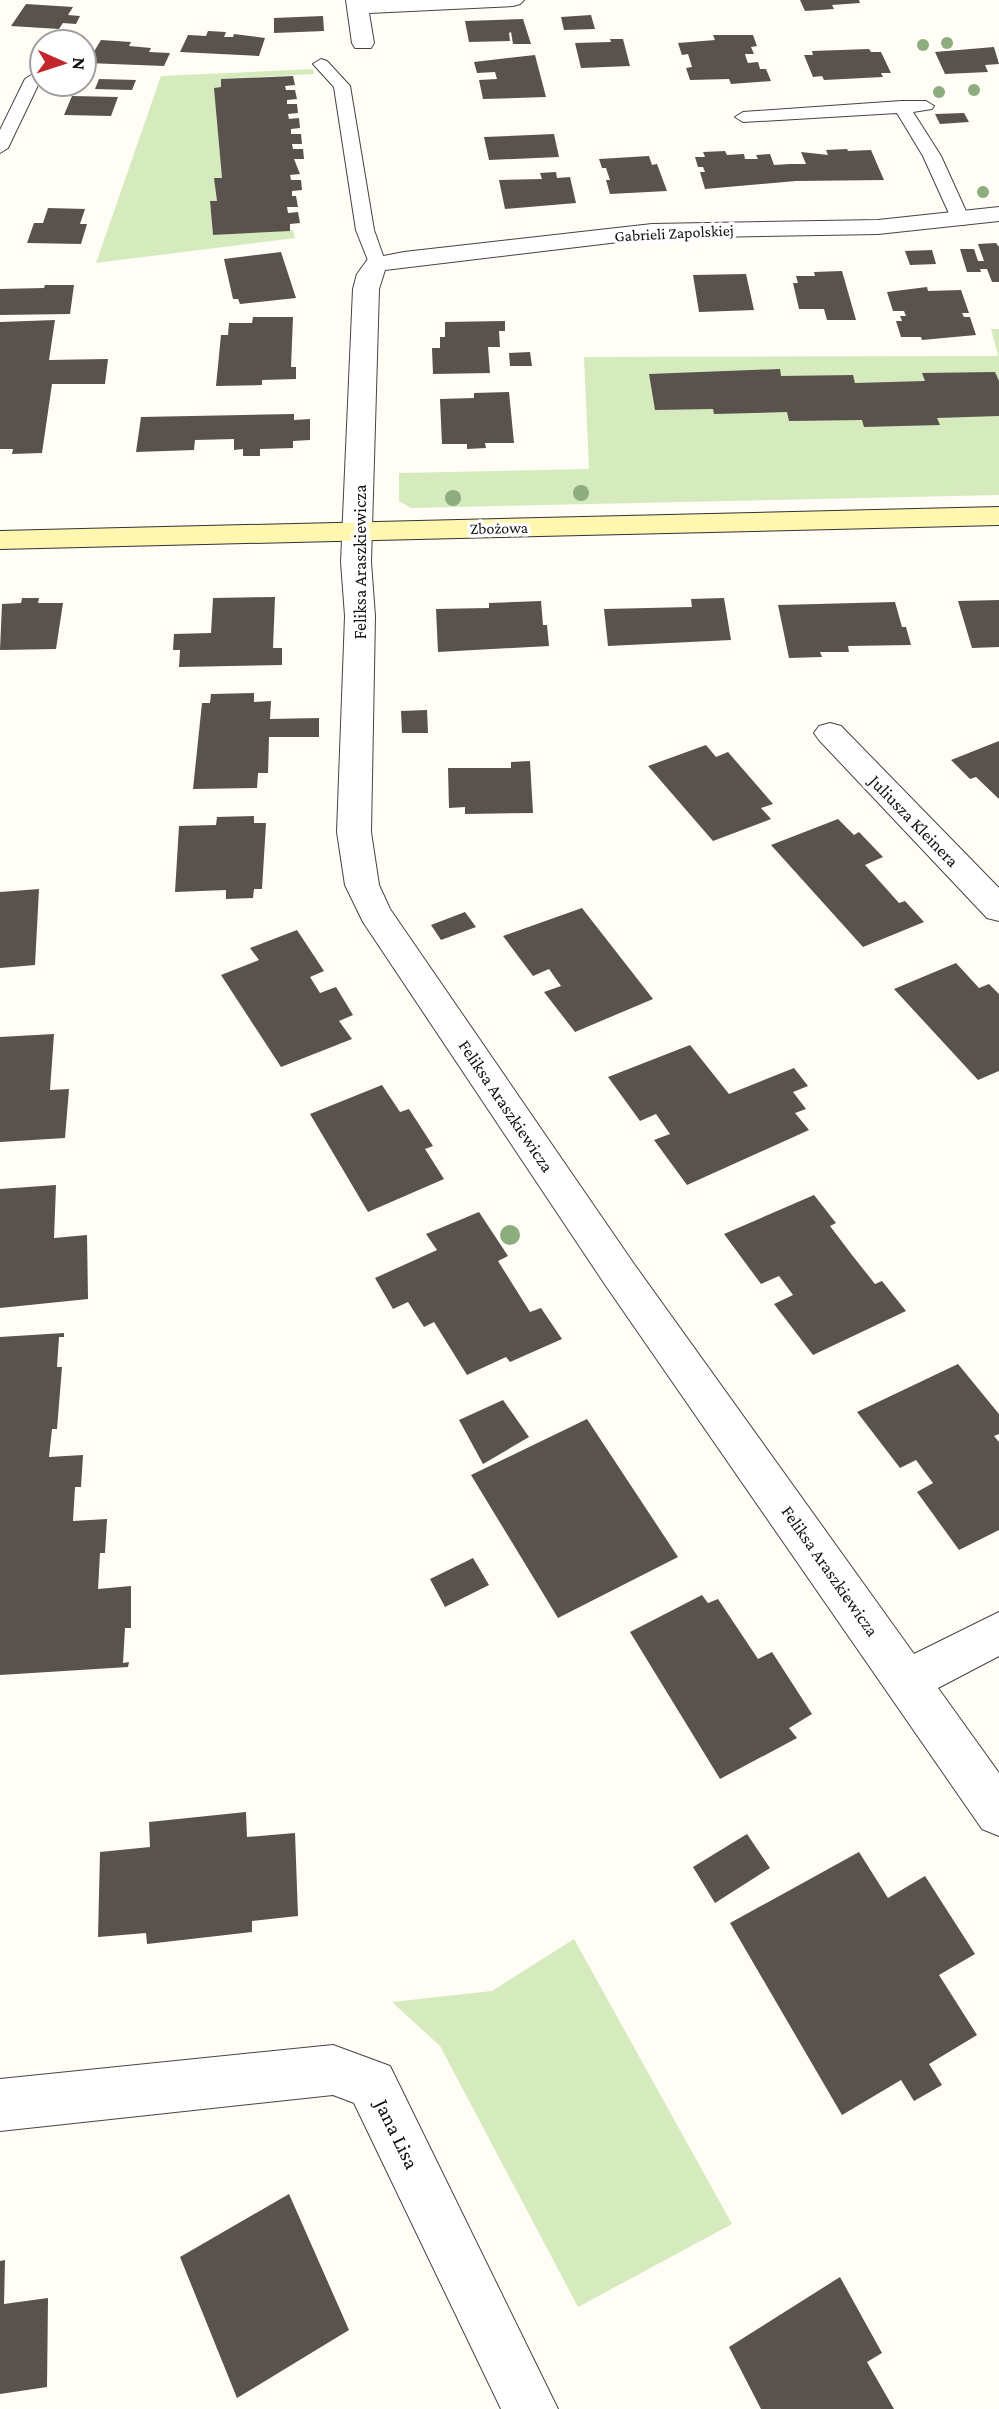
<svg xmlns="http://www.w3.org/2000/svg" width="999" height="2409" font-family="'Crimson Pro',serif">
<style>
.green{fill:#d5ebbd}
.building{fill:#5a524d}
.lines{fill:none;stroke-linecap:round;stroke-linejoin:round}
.lane-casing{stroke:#444;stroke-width:2}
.street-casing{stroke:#444;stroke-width:2}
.secondary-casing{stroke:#333;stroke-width:2}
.lane{fill:#fff;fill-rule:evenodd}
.street{fill:#fff;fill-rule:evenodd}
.secondary{fill:#fff6b0;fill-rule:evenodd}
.tree{fill:#8dad7f}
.labels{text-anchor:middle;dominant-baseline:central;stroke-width:7;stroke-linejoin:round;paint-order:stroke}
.far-street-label{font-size:16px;fill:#111;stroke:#fff}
.street-label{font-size:18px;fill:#111;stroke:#fff}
.near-street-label{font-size:21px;fill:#111;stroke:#fff}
</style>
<rect width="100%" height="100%" fill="#fffdf5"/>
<!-- green -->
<path class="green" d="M313 69 314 74 221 79V87L215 88 222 178H215L217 201 210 202 213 235 293 230 295 238 96 263 161 76Z
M991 329H999V495L411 508 399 501V473L589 469 584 357 998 356Z
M574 1939 732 2224 578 2307 440 2046 392 2002 492 1991Z"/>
<!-- building -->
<path class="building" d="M800 0H859L860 3 832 5 834 9 805 11Z
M26 4 73 7 68 15 80 16 76 24 63 23 59 29 11 26Z
M591 15 595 29 564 30 561 17Z
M323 16 324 31 274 33V18Z
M523 19 531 44H513L511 32 509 33 510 41 469 42 465 21Z
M208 31 226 32 224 37H233L234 34 265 38 259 56 180 52 188 35 206 36Z
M713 35H753L757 46 751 47 754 54H745L746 58 748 63 758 62 760 69H766L771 81 731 84 729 79 690 80 686 68 692 67 688 54 682 55 678 43 715 40Z
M610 39H623L630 66 581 68 575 43 611 42Z
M101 40 131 42 129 46 151 48 149 52 170 53 164 66 87 63Z
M994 47 999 64 985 65 988 72 945 74 935 52Z
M869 49 871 52H881L891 73H881L883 77 824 80 822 76 813 77 804 55H813L812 51Z
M535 55 546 97 483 99 479 80 497 79 495 72 477 73 474 62Z
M293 76 295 85 285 86 286 90H295L297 99 287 100V104H297L298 113 288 114 289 119 299 118 300 128 291 129V134H301L302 144H292L293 149H303L304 159H294L300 174 290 175 291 180H301L302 190 292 191V196H296L298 207H287L288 213 298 212 300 223 290 224V231L213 235 210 201H217L214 178H222L214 88 221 87V79Z
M99 79 136 80 132 90 95 89Z
M72 96 118 97 111 116 64 115Z
M964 113 969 122 940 124 935 114Z
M554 134 559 157 489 160 484 137Z
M847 149 848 151 871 150 884 180 796 181 705 189 700 172H705L703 167H698L695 157H705L703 152 725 151 727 155 744 154 745 159H758L756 155 770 154 774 165 790 164H806L801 152 828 155 826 150Z
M649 156 652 165 657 164 667 191 610 194 606 180H610L606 168H602L599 159Z
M556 172 557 178 570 177 576 203 505 209 499 180 542 179 540 173Z
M48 208 85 209 80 224H87L81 244 27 243 34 223H43Z
M996 243 999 247V282H992L987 269H980L981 272H967L960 249H974L978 261H984L978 244Z
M932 250 936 264 910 265 905 251Z
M281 252 296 298 240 304 238 299H233L224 259Z
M842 271 856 320H827L824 309H799L793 283H798L796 276H815L814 272Z
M746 274 754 310 699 312 693 275Z
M45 285H74L70 314 0 315V289L44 288Z
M927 287 928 291 961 290 969 313H962L964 317H970L976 335 922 340 921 337H901L896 321H902L900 316H906L904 311H893L887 292Z
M253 317H293L291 367H296V379L262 380V385L216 386 221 335H228L229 323H252Z
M55 320 49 360 108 359 105 384H52L42 453 12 454 13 449H0V322Z
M505 321V331H499L500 347H488L490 373 433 374 432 348H440V337H445V322Z
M530 352 532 366H510L509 353Z
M780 369 781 376 853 375 855 383 925 381 922 373 995 372 999 381V416L937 418 940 425 864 427 862 420 789 421 787 412 714 414 713 409 655 410 649 374Z
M509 392 514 443H485L486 448 467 449V444H442L440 399 474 398V393Z
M294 414V420L310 419V440L293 441V448L260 449V456H243V449L234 450V439L195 440 194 450 136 452 141 417Z
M275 597 273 648H282V665L179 667 180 650H173L174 634 211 633 213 598Z
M22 598H39L38 603H63L56 649 0 650 2 604 21 603Z
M724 598 731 640 608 646 604 609 692 607 691 599Z
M999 600V647L972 648 958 601Z
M541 601 543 625H547L549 646 438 652 436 609 489 608V603Z
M895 602 902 627H906L911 645 848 646 849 652H820L822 657 789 658 778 605Z
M254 693V702L271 701 270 719 319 718V737H269L268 773H258L257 788 193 789 202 703H210L211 694Z
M427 710 428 733H402L401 711Z
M999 741V799L976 777 970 779 951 760Z
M706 745 716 757 728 752 773 804 761 808 771 819 713 841 648 766Z
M530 761 533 813 465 814V807L449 808 448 768H511V762Z
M254 816V823H266L262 889H254L253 898 226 899V890L175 892 179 826 216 825 217 817Z
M838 819 854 835 859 832 883 857 865 865 899 903 905 901 924 922 863 947 771 845Z
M39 889 35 965 0 968V892Z
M582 908 653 999 575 1032 544 992 561 986 549 969 533 976 503 936Z
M465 912 476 927 441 940 431 925Z
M297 930 324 971 310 977 320 993 336 987 353 1015 339 1021 352 1039 281 1067 221 975 259 960 250 948Z
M956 963 979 988 989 984 999 994V1071L978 1080 894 989Z
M54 1034 50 1090 69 1089 65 1138 0 1142V1037Z
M690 1045 729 1094 794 1068 808 1086 793 1092 806 1109 795 1113 809 1130 687 1185 654 1140 670 1134 656 1114 640 1121 608 1077Z
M382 1085 400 1112 409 1109 433 1146 425 1149 444 1179 368 1212 310 1114Z
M56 1185 54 1238 87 1235 88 1299 0 1308V1189Z
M814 1195 836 1223 830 1226 852 1255 875 1284 882 1281 906 1311 813 1355 774 1304 793 1295 779 1276 761 1284 724 1234Z
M479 1212 508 1256 498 1261 530 1312 541 1308 562 1339 510 1362 506 1357 467 1375 434 1322 424 1327 408 1302 393 1309 375 1278 437 1250 426 1234Z
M64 1333V1337H59L57 1367H62L57 1429H52L49 1457 83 1455 81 1487H75L73 1521 107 1519 105 1553H100L98 1589 131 1586V1628H125L123 1663 129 1662 128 1667 0 1675V1337Z
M958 1364 999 1414V1434L994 1436 999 1442V1530L959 1550 917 1492 933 1483 924 1471 916 1460 900 1468 857 1412Z
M503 1400 529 1437 483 1464 459 1420Z
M587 1419 678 1557 558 1618 471 1475Z
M473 1558 489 1585 445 1607 430 1579Z
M702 1595 708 1603 718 1599 758 1659 772 1652 812 1714 789 1728 797 1738 720 1779 630 1632Z
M246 1812 247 1837 295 1833 298 1916 252 1921V1932L147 1944 146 1933 98 1937 100 1852 150 1847 149 1822Z
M747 1834 770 1868 715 1903 693 1867Z
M859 1852 888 1898 925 1876 975 1954 939 1975 977 2035 929 2064 942 2085 914 2101 901 2080 842 2115 730 1923Z
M289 2194 349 2330 237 2398 180 2257Z
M5 2260 4 2304 48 2298 47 2387 0 2394V2261Z
M840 2277 882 2353 867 2362 894 2409H761L729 2347Z"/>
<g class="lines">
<defs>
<path id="lane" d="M321 59 327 61 350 86 374 230 386 264 383 268H371L356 230 334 87 313 64Z
M33 74 41 79 8 148 0 153V130L25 79Z
M901 101H926L934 106 932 109 913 112 941 156 970 220 967 224 961 225 952 220 923 156 897 113 743 122 735 117 743 112Z"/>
<path id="street" d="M346 0H524L520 4 513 6 369 13 374 43 371 48H355L352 43Z
M999 207V221L878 234 652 238 385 270 379 289 371 562 375 616 371 832 379 885 390 909 634 1264 914 1654 999 1612V1656L938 1688 999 1773V1836L982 1829 606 1286 363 922 345 885 337 832 345 616 341 562 353 289 357 274 368 259 404 252 652 224 878 220Z
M830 723 841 726 999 888V921L987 918 819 740 814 733 819 726Z
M333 2045 390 2066 558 2409H501L354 2103 333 2095 0 2131V2079Z"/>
<path id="secondary" d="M999 507V525L0 549V531Z"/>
</defs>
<!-- lane casing -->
<use href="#lane" class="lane-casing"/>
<!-- street casing -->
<use href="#street" class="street-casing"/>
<!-- secondary casing -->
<use href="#secondary" class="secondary-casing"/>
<!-- lane -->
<use href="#lane" class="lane"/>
<!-- street -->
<use href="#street" class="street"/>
<!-- secondary -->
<use href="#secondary" class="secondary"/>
</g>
<!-- trees -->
<g class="tree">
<circle cx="947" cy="43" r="6"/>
<circle cx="923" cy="45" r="6"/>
<circle cx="974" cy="90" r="6"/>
<circle cx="939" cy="92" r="6"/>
<circle cx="983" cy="192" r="6"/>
<circle cx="581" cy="493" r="8"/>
<circle cx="453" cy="498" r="8"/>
<circle cx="510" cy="1235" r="10"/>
</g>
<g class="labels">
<!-- far-street labels -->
<g class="far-street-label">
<text transform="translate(674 233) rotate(-3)">Gabrieli Zapolskiej</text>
<text transform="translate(499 528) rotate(-1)">Zbożowa</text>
</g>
<!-- street labels -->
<g class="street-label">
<text transform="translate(360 562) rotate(-90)">Feliksa Araszkiewicza</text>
<text transform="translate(914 821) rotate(46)">Juliusza Kleinera</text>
<text transform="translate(506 1106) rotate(56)">Feliksa Araszkiewicza</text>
<text transform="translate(830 1571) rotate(55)">Feliksa Araszkiewicza</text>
</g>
<!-- near-street labels -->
<g class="near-street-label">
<text transform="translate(397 2134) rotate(64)">Jana Lisa</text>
</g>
</g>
<!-- north arrow -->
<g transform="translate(63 63) rotate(93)"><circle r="33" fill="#ffffff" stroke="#a0a0a0" stroke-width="2"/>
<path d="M0-5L12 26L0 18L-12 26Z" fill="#c4262e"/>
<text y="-10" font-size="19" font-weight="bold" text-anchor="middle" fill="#111111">N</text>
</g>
</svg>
